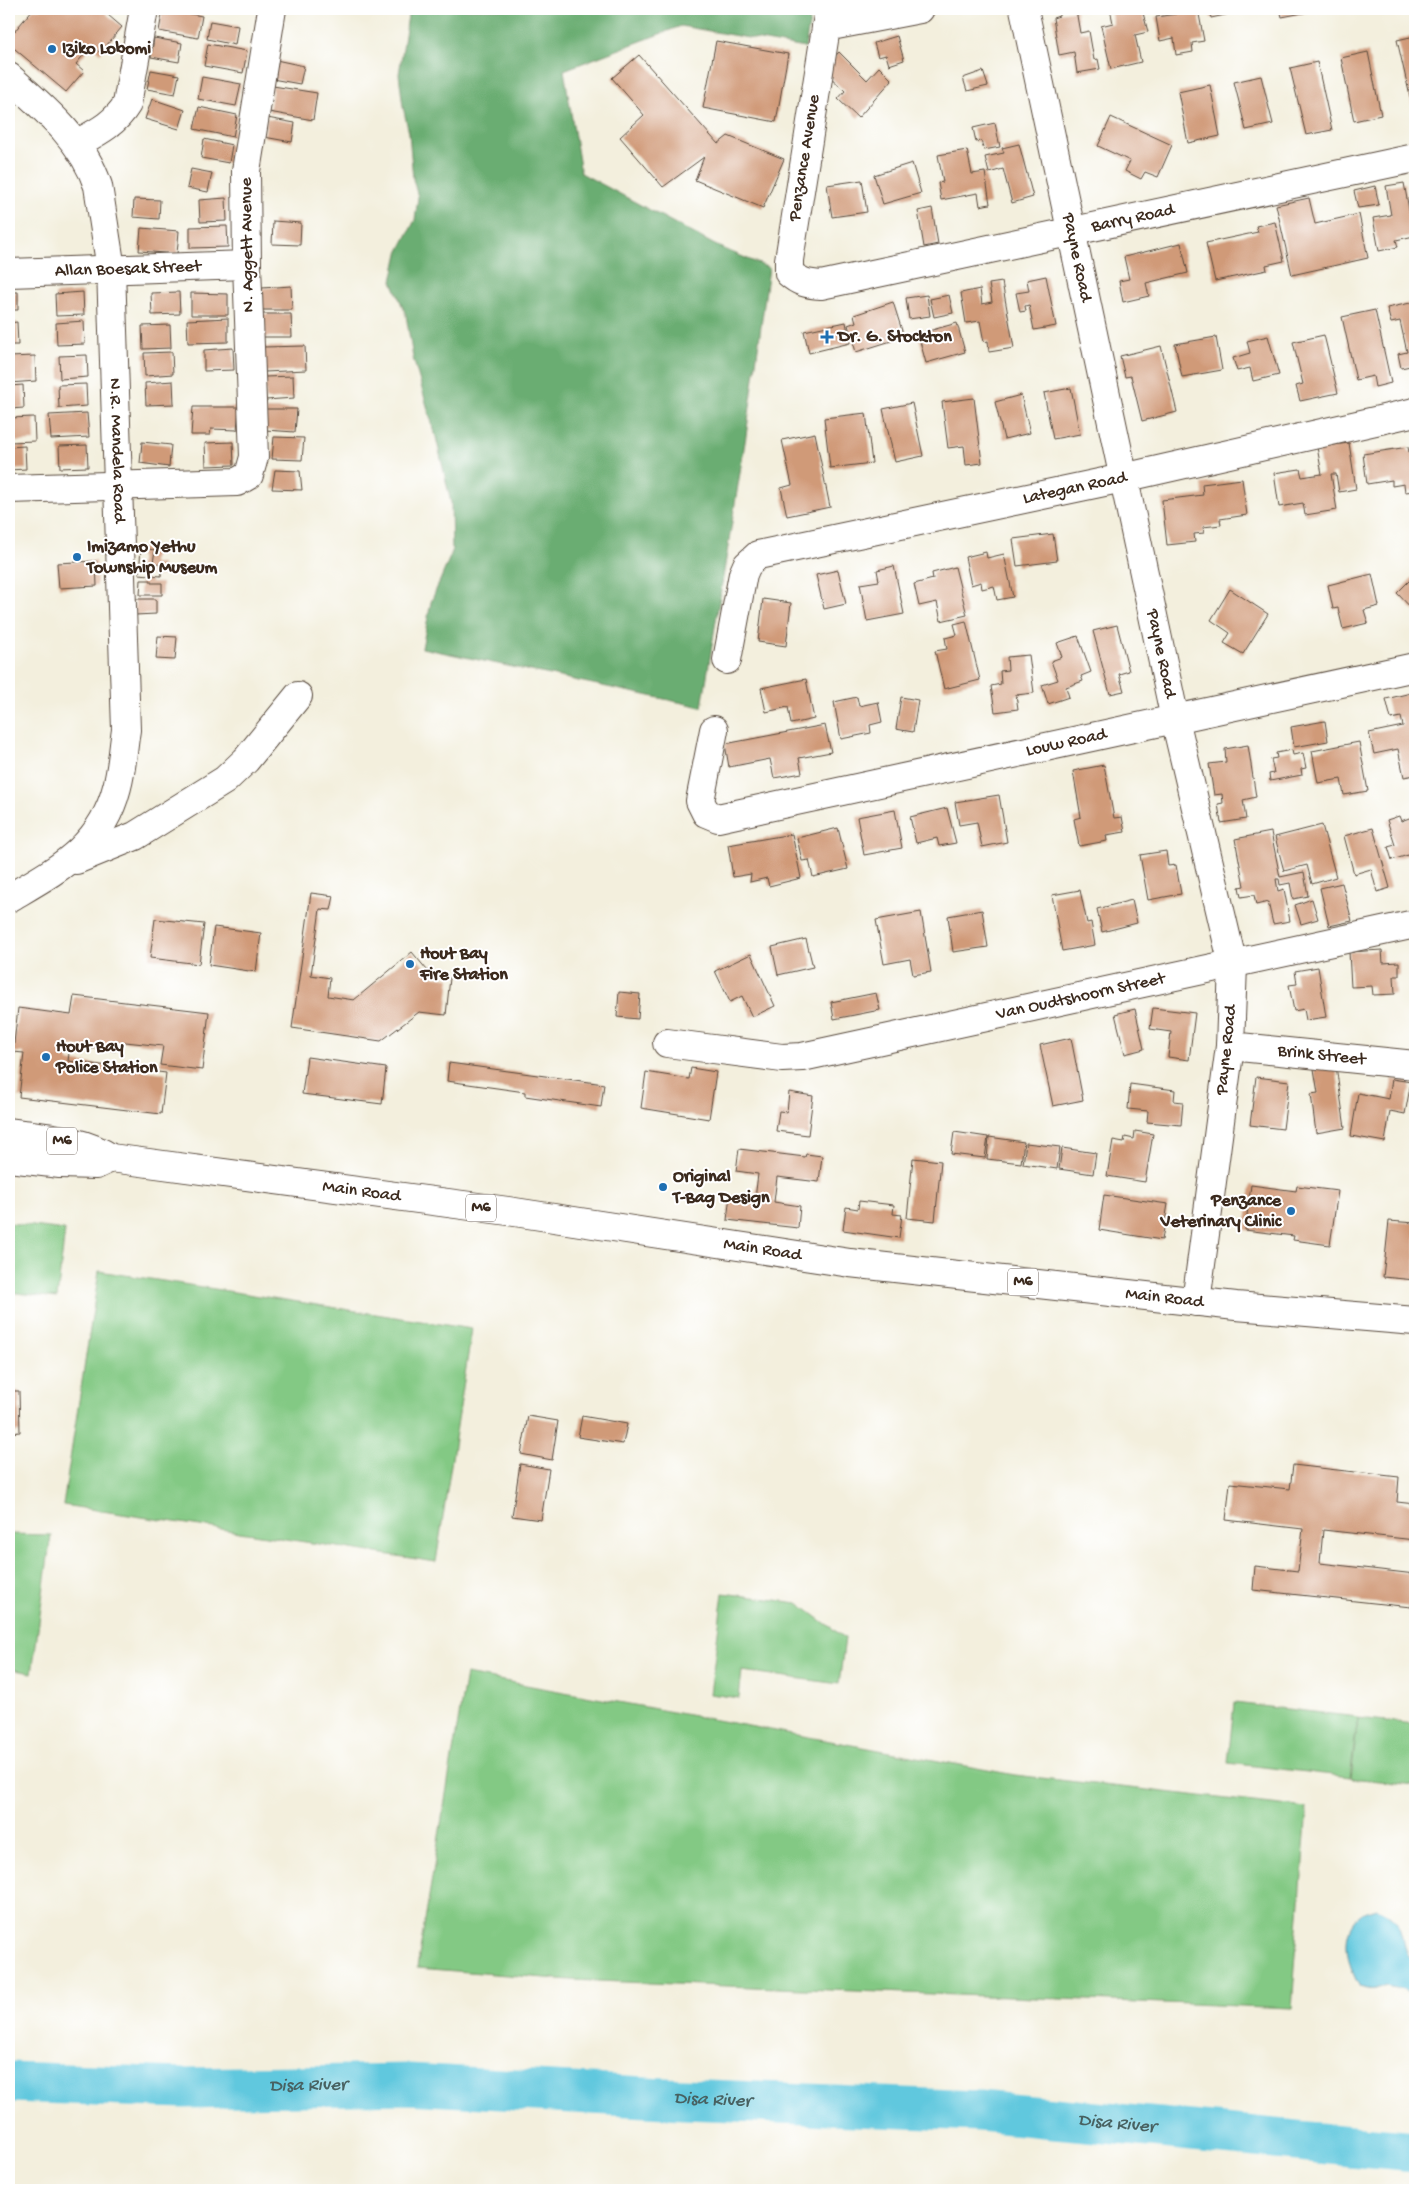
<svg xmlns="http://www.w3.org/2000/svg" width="1424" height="2199" font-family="'Gochi Hand',sans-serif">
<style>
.green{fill:#83c984;stroke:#5f7a51}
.forest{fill:#6aad72;stroke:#526c48}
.water{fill:#61c8de;stroke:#4e797e}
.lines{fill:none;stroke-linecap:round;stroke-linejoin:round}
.river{stroke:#61c8de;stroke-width:41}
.building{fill:#d09a78}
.minor-casing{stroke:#57483b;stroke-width:30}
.major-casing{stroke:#57483b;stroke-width:30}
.minor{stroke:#fff;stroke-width:28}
.major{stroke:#fff;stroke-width:28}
.poi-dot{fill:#1f6fb2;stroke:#fff;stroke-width:2}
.labels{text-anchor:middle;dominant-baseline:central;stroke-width:4;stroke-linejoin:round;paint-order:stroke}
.shield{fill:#fff;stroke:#766a62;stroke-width:1}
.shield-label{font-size:16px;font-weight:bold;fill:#3b2a1e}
.poi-label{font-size:18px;font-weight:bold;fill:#3b2a1e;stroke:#fff;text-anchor:start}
.street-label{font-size:18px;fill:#3b2a1e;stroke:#fff}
.water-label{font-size:19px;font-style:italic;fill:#486161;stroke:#fff}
</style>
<rect width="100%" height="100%" fill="#fff"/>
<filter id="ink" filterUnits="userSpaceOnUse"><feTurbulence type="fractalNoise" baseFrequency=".02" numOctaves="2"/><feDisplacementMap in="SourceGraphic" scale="10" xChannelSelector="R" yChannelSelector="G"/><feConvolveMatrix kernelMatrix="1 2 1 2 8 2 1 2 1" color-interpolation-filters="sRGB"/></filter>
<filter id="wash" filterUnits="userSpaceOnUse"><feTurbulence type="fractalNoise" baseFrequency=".0096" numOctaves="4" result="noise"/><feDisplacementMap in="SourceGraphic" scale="20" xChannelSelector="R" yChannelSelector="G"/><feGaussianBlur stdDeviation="1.12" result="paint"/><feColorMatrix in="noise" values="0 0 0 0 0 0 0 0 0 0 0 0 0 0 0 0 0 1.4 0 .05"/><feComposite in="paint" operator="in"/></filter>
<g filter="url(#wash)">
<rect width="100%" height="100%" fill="#f3efdd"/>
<!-- green -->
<path class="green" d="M9 1223 65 1230 57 1298 9 1292Z
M99 1271 472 1329 436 1562 63 1505Z
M9 1534 51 1535 32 1673 9 1669Z
M723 1593 798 1603 845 1638 839 1684 742 1671 739 1698 710 1694Z
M466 1674 1015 1775 1307 1808 1292 2008 571 1980 417 1968Z
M1234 1703 1358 1717 1350 1777 1228 1763Z
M1358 1718 1415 1724V1785L1351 1778Z"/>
<!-- forest -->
<path class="forest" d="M409 9H812L805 48 681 26 564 70 581 173 715 245 769 268 746 436 702 707 422 648 431 602 452 552 451 503 436 437 413 358 406 315 392 281 398 253 415 220 418 197 413 179 409 133 403 107 399 74Z"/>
<!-- water -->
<path class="water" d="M1377 1908C1413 1921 1396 1949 1415 1962V1995L1410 1994 1404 1989 1386 1985C1376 1990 1371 1991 1360 1987 1344 1960 1336 1916 1377 1908Z"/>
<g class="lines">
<!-- river -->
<path class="river" id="s1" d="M9 2082 184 2088 408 2084 683 2099 979 2111 1415 2152"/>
</g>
<g id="blocks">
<!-- building -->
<path class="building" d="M33 9H101L122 27 100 53 92 45 76 64 84 71 66 92 9 44V38Z
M163 9 202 16 198 38 159 31Z
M1110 9H1142L1148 32 1135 35 1141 62 1111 69 1101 26 1113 23Z
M1175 9H1198L1204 41 1192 43 1193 52 1176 55 1174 38 1160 41 1156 17 1176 14Z
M1209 9H1248V10L1211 18Z
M1280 9H1308V12L1282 17Z
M1076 10 1080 33 1089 31 1094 60 1098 59 1100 69 1077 73 1074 52 1059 55 1053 18 1059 16V13Z
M210 21 238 26 235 45 207 39Z
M897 36 904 60 889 65 886 55 878 57 874 43Z
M1415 36V104L1412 105 1397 40Z
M154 38 182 43 179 62 151 57Z
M716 41 788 54 776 122 703 108Z
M208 44 247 51 243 73 204 66Z
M839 52 867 80 879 67 892 80 858 118 838 99 845 91 823 70Z
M1368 52 1381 115 1354 121 1341 58Z
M639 55 718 144 728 136 784 159 763 208 695 180 704 157 663 187 620 137 644 115 612 78Z
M276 60 304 66 300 84 272 79Z
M1317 62 1332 130 1306 135 1290 68Z
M151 70 179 75 175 94 147 89Z
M983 71 988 86 967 91 963 78Z
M1261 76 1273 124 1246 130 1234 82Z
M202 77 241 84 236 106 198 99Z
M1210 85 1220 136 1188 143 1178 92Z
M273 86 317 93 313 120 269 112Z
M152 99 185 110 179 129 145 119Z
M199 107 237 115 233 137 194 129Z
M1111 117 1172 145 1158 177 1145 172 1141 179 1125 171 1130 161 1098 146Z
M267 118 295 123 292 142 264 137Z
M995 123 1000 147 984 150 981 141 976 142 973 128Z
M204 139 232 145 229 163 201 158Z
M1019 144 1033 197 1012 203 1003 169 989 173 985 157 1004 153 1002 148Z
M967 150 972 174 985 172 990 204 980 206 978 193 941 200 938 183 943 182 938 155Z
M912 163 921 193 883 204 874 175Z
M191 169 212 173 208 192 187 188Z
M862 180 867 212 832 217 827 185Z
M1404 183 1414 236 1396 240 1398 247 1379 251 1373 218 1391 215 1386 186Z
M1375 186 1379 205 1358 208 1354 191Z
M226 198 227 221 200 222 199 200Z
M1309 198 1315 224 1359 214 1368 258 1292 275 1276 205Z
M134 199 160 200 159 219 133 217Z
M932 208 938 244 924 247 918 211Z
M273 221 301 223 300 245 272 244Z
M1275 222 1284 261 1266 265 1267 270 1215 281 1206 243 1258 232 1256 226Z
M227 226 228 247 190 248V227Z
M141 228 179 231 177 254 139 251Z
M1181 243 1188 273 1146 283 1149 296 1123 302 1119 281 1129 279 1124 257Z
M1046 276 1056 326 1034 330 1029 305 1025 306 1026 311 1020 312 1016 293 1029 291 1027 280Z
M1002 282 1014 348 989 352 988 341 984 342 980 321 966 323 961 293 980 289 982 304 992 302 989 284Z
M291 286 292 310H262V288Z
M9 292H18V310H9Z
M83 292 84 315 56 316 55 294Z
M179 292 180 314 152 315 151 293Z
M191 293 228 294V315H191Z
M927 295 930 316 909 319 906 298Z
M949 295 953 313 934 317 930 299Z
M893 302 904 337 856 352 848 325 856 322 854 315Z
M1415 302V365L1401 368 1398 354 1407 352 1400 321 1391 323 1387 308Z
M1375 310 1391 383 1375 387 1373 376 1356 380 1342 317Z
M261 314H291L292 337H263Z
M228 318V342L188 343 187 320Z
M84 321 85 344 57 345 56 323Z
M17 322 18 345H9V323Z
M846 322 850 343 809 353 804 331Z
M957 323 965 352 926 363 918 334Z
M170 325 171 348 143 349 142 326Z
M1324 335 1338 393 1300 401 1296 386 1303 384 1293 342Z
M1268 336 1279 375 1253 381 1250 368 1237 371 1233 358 1250 353 1247 341Z
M1216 337 1222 370 1182 377 1175 344Z
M305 346 306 370 265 372 263 347Z
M1161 346 1177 412 1142 421 1131 376 1125 377 1120 356Z
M233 348 234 370 204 371V350Z
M172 352 173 374 145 376 144 353Z
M87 355 88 377 60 379 59 356Z
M35 356 36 381 9 383V357Z
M293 376 294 398 266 400 265 377Z
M173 381 174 404 146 405 145 383Z
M86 384 87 406 59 408 58 385Z
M23 385 24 408 9 409V386Z
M1071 388 1080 434 1053 439 1044 393Z
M1021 395 1030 433 1004 439 995 402Z
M974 398 982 463 966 465 964 446 948 448 942 402Z
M912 403 923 456 895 462 883 409Z
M193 407H239L237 430 211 429 210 435H191Z
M266 409H297L295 432 265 430Z
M87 413 89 437 51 439 49 415Z
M866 413 872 463 830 468 824 418Z
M34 417 35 441 9 442V418Z
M815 433 830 507 787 516 781 488 792 485 782 440Z
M274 437 304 438 302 460 272 459Z
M142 442 171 445 169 467 140 463Z
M233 442 234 465 206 466 205 443Z
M1349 443 1356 489 1339 492 1336 474H1331L1337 510 1305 515 1303 503 1279 507 1274 473 1300 469 1302 477 1322 474 1317 447Z
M87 445 88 467 60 468 59 446Z
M25 446 26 469 9 470V447Z
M1408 447 1409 452 1415 451V491L1405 492 1404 484 1392 486V480L1367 484 1363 454Z
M275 470 300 471 302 490 272 489Z
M1242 479 1247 515 1220 519 1221 525 1203 527 1204 533 1194 534 1195 542 1167 545 1162 500 1203 495 1202 484Z
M1053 534 1057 561 1017 566 1013 539Z
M141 548 155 550 153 563 162 564 161 576 139 574Z
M986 552 987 558 1004 554 1013 597 997 600 994 586 982 589 981 582 971 585 965 557Z
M96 561 97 586 59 588 57 563Z
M894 566 904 614 867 621 860 584 879 581 877 570Z
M955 567 967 615 941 621 937 602 919 606 914 584 933 579 932 573Z
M838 570 846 604 824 609 816 575Z
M1372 574 1379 606 1364 610 1368 623 1343 629 1338 608 1333 609 1328 585Z
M1415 575V612L1397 593Z
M141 580H151V583H162V595H140Z
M1230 589 1268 614 1243 654 1224 643 1230 633 1211 620Z
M135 599H156V614L135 615Z
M763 599 791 603 786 646 758 642Z
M966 621 980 680 944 689 935 651 947 649 945 638 957 635 954 624Z
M1117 625 1129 671 1119 674 1124 691 1110 694 1093 631Z
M158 636 177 637 175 660 156 659Z
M1078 636 1091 672 1081 676 1083 681 1066 687 1069 697 1048 704 1042 685 1058 680 1051 661 1062 657 1057 643Z
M1029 655 1034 693 1016 695 1018 709 995 712 991 686 1001 684 1000 671 1008 670 1007 657Z
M806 679 814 719 791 724 788 707 766 712 761 688Z
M1415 692V717H1412L1414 731H1410L1415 754V775L1404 777 1398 749 1374 754 1369 733 1403 726 1401 717 1391 719 1386 699Z
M857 697 859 706 878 702 882 722 870 725 871 733 841 739 834 702Z
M901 697 918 700 913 732 896 729Z
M1325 721 1328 741 1294 747 1291 727Z
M825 725 831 752 799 758 802 773 774 778 770 759 729 767 725 744Z
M1359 742 1368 791 1344 795 1341 779 1318 783 1312 751Z
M1248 745 1256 797 1243 800 1246 819 1221 823 1218 804 1223 803 1222 794 1214 795 1209 764 1226 762 1225 749Z
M1292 750 1293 755 1303 753 1306 768 1301 769 1302 775 1270 781 1269 774 1274 773 1271 759 1277 758 1276 753Z
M1104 765 1114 818 1122 817 1125 832 1106 835 1107 841 1079 846 1074 819 1081 817 1073 771Z
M999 795 1007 842 982 847 977 822 959 825 955 802Z
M947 808 956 843 939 846 937 838 916 843 910 817Z
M895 810 902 848 864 855 857 817Z
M1399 816 1401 821 1415 816V860L1410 862 1408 855 1392 860 1388 847 1395 845 1387 820Z
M1322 825 1336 877 1312 884 1307 865 1284 871 1275 837Z
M838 828 848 869 813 877 809 860 802 861 797 838Z
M1373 828 1390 888 1377 892 1371 869 1354 874 1344 836Z
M1271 832 1280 877 1304 872 1308 896 1293 899 1290 883 1280 885 1279 879H1276L1278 891 1284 889 1290 921 1273 924 1268 902 1256 905 1254 895 1241 897 1239 887 1244 886 1235 839Z
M792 834 801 878 769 886 767 878 750 882 751 874 733 877 728 845Z
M1166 851 1168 866 1176 865 1181 894 1148 900 1140 855Z
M1342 883 1352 921 1329 926 1320 888Z
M1080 890 1087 923 1091 922 1095 945 1062 951 1052 895Z
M311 893 334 896 331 910 320 909 311 975 330 978 328 996 354 1000 412 952 432 976 450 978 446 1015 419 1012 381 1041 292 1028Z
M1312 899 1318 919 1301 924 1295 905Z
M1132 900 1137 923 1102 932 1097 909Z
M982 910 988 947 953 952 948 916Z
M921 912 931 972 913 975 910 959 884 964 876 920Z
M155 919 204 924 199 964 150 958Z
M214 927 261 933 256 972 209 965Z
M806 939 813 967 778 975 772 947Z
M1382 950 1383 963 1399 962V976H1394L1395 994 1373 995 1372 986 1351 987 1349 952Z
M751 954 775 1006 752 1017 742 996 730 1002 715 971Z
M1318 967 1326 1017 1306 1020 1304 1009 1294 1011 1289 985 1297 984 1295 971Z
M619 992 640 994 638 1019 617 1017Z
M876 993 880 1010 834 1019 831 1002Z
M74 996 209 1012 202 1070 160 1065 163 1046 116 1041 115 1051 70 1046 68 1061 166 1073 161 1114 19 1097 24 1053 13 1052 18 1008 71 1015Z
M1153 1008 1195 1013 1189 1060 1168 1057 1171 1032 1150 1029Z
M1135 1009 1144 1049 1125 1054 1115 1014Z
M1071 1038 1083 1100 1053 1106 1040 1045Z
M307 1057 386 1068 382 1104 302 1094Z
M449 1063 604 1084 601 1107 525 1096V1092L447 1081Z
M1336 1066 1345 1128 1316 1133 1311 1094 1318 1093 1314 1069Z
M691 1068 716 1072 709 1119 641 1108 646 1072 689 1079Z
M1256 1077 1289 1081 1283 1129 1250 1125Z
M1392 1079 1411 1082 1405 1114 1390 1111 1385 1142 1351 1136 1358 1093 1389 1099Z
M1130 1084 1175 1090 1174 1101 1183 1102 1181 1125 1147 1122 1148 1111 1128 1109Z
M789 1092 813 1096 808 1135 776 1131 779 1111 787 1112Z
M1135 1131 1153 1134 1145 1182 1107 1176 1113 1140 1124 1142 1125 1137 1134 1139Z
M954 1132 988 1137 985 1158 951 1154Z
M989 1137 1024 1142 1021 1163 987 1159Z
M1026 1143 1060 1147 1057 1169 1023 1164Z
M1062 1148 1096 1153 1093 1174 1059 1169Z
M739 1149 805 1157 806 1154 822 1156 819 1182 777 1177 774 1202 800 1206 798 1228 727 1220 730 1195 755 1199 758 1174 736 1171Z
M913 1158 941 1161 935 1221 907 1218Z
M1251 1185 1296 1191 1297 1186 1338 1191 1330 1245 1293 1240 1294 1236 1245 1230Z
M1104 1195 1168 1204 1162 1240 1099 1230Z
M859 1201 894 1205 893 1214 902 1215 899 1238 843 1230 846 1207 858 1209Z
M1389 1221 1415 1223V1280L1383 1277Z
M9 1391H19L20 1432 9 1433Z
M528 1416 558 1421 552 1460 521 1454Z
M582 1416 627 1424 623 1444 578 1437Z
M520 1464 549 1469 541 1520 512 1516Z
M1293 1465 1399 1477 1397 1502 1415 1504V1540L1323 1530 1320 1563 1415 1574 1411 1607 1253 1590 1255 1566 1298 1571 1303 1529 1226 1520 1230 1483 1290 1489Z"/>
</g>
</g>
<g filter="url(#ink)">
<use href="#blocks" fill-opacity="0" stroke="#57483b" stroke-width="1"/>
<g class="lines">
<defs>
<g id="minor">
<path id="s2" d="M829 9 789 260V273C799 282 807 284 821 285L1415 158"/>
<path id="s3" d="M1024 9 1175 719 1233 965 1230 1046 1196 1302"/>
<path d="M826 27 920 9"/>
<path id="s4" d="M9 77C44 108 83 140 98 186L111 269 126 730C123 749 122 769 117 787 102 847 58 869 9 898"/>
<path d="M76 144C96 133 115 124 127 104L144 9"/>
<path id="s5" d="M9 273 247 265"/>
<path d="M9 489 237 482 249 475 254 457 247 265 246 171 272 9"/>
<path id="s6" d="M727 660 743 574 747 565 758 555 1123 478 1415 412"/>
<path id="s7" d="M714 730 700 801 706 813 718 818 1415 667"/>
<path d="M76 860 135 836 225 780 246 760 298 696"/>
<path id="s8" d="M667 1043 782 1058 802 1057 1415 924"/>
<path id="s9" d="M1230 1046 1415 1065"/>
</g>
<g id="major">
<path id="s10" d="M9 1132C42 1137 83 1139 111 1158L508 1211 850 1263 1236 1306 1415 1321"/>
<path d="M9 1158 60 1164 96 1165 111 1158"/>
</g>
</defs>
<!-- minor casing -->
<use href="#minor" class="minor-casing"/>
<!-- major casing -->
<use href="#major" class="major-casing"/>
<!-- minor -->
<use href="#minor" class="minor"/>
<!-- major -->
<use href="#major" class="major"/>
</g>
</g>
<!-- markers -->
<g class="poi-dot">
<circle cx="52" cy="49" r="5"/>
<path d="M824.5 329.5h5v5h5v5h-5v5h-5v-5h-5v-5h5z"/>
<circle cx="77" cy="557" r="5"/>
<circle cx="410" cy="964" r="5"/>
<circle cx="46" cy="1057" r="5"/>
<circle cx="663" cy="1187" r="5"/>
<circle cx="1291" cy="1211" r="5"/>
</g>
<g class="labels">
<!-- shield labels -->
<g class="shield">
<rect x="47" y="1127.5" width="30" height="27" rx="4"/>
<rect x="466" y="1194.5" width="30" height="27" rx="4"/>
<rect x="1008" y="1268.5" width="30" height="27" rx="4"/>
</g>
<g class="shield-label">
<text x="62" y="1141">M6</text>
<text x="481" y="1208">M6</text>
<text x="1023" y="1282">M6</text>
</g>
<!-- poi labels -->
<g class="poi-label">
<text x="62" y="49">Iziko Lobomi</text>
<text x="838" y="337">Dr. G. Stockton</text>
<text x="87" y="547">Imizamo Yethu<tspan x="87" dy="21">Township Museum</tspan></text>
<text x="420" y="954">Hout Bay<tspan x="420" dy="21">Fire Station</tspan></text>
<text x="56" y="1047">Hout Bay<tspan x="56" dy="21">Police Station</tspan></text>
<text x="673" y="1177">Original<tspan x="673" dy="21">T-Bag Design</tspan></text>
<text x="1281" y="1201" text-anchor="end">Penzance<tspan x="1281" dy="21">Veterinary Clinic</tspan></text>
</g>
<!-- street labels -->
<g class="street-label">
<text transform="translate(805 158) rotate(-81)">Penzance Avenue</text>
<text stroke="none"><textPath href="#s2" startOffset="621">Barry Road</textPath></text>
<text transform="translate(248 245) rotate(-91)">N. Aggett Avenue</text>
<text stroke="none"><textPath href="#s3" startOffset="254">Payne Road</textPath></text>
<text stroke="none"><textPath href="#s5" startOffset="119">Allan Boesak Street</textPath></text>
<text stroke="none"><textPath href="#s4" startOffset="408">N.R. Mandela Road</textPath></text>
<text stroke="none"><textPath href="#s6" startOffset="436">Lategan Road</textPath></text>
<text stroke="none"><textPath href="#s3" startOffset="659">Payne Road</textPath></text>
<text stroke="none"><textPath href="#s7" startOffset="455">Louw Road</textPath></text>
<text stroke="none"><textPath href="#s8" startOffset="421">Van Oudtshoorn Street</textPath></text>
<text transform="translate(1227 1050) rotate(-84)">Payne Road</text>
<text stroke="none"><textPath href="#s9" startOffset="92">Brink Street</textPath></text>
<text stroke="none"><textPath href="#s10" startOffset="359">Main Road</textPath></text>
<text stroke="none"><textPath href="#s10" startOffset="764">Main Road</textPath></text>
<text stroke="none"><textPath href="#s10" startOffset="1169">Main Road</textPath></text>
</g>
<!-- water labels -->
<g class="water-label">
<text stroke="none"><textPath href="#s1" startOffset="299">Disa River</textPath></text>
<text stroke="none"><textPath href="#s1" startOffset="704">Disa River</textPath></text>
<text stroke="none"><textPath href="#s1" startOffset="1109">Disa River</textPath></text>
</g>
</g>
<!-- margin -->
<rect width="1424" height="2199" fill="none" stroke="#fff" stroke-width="30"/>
</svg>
